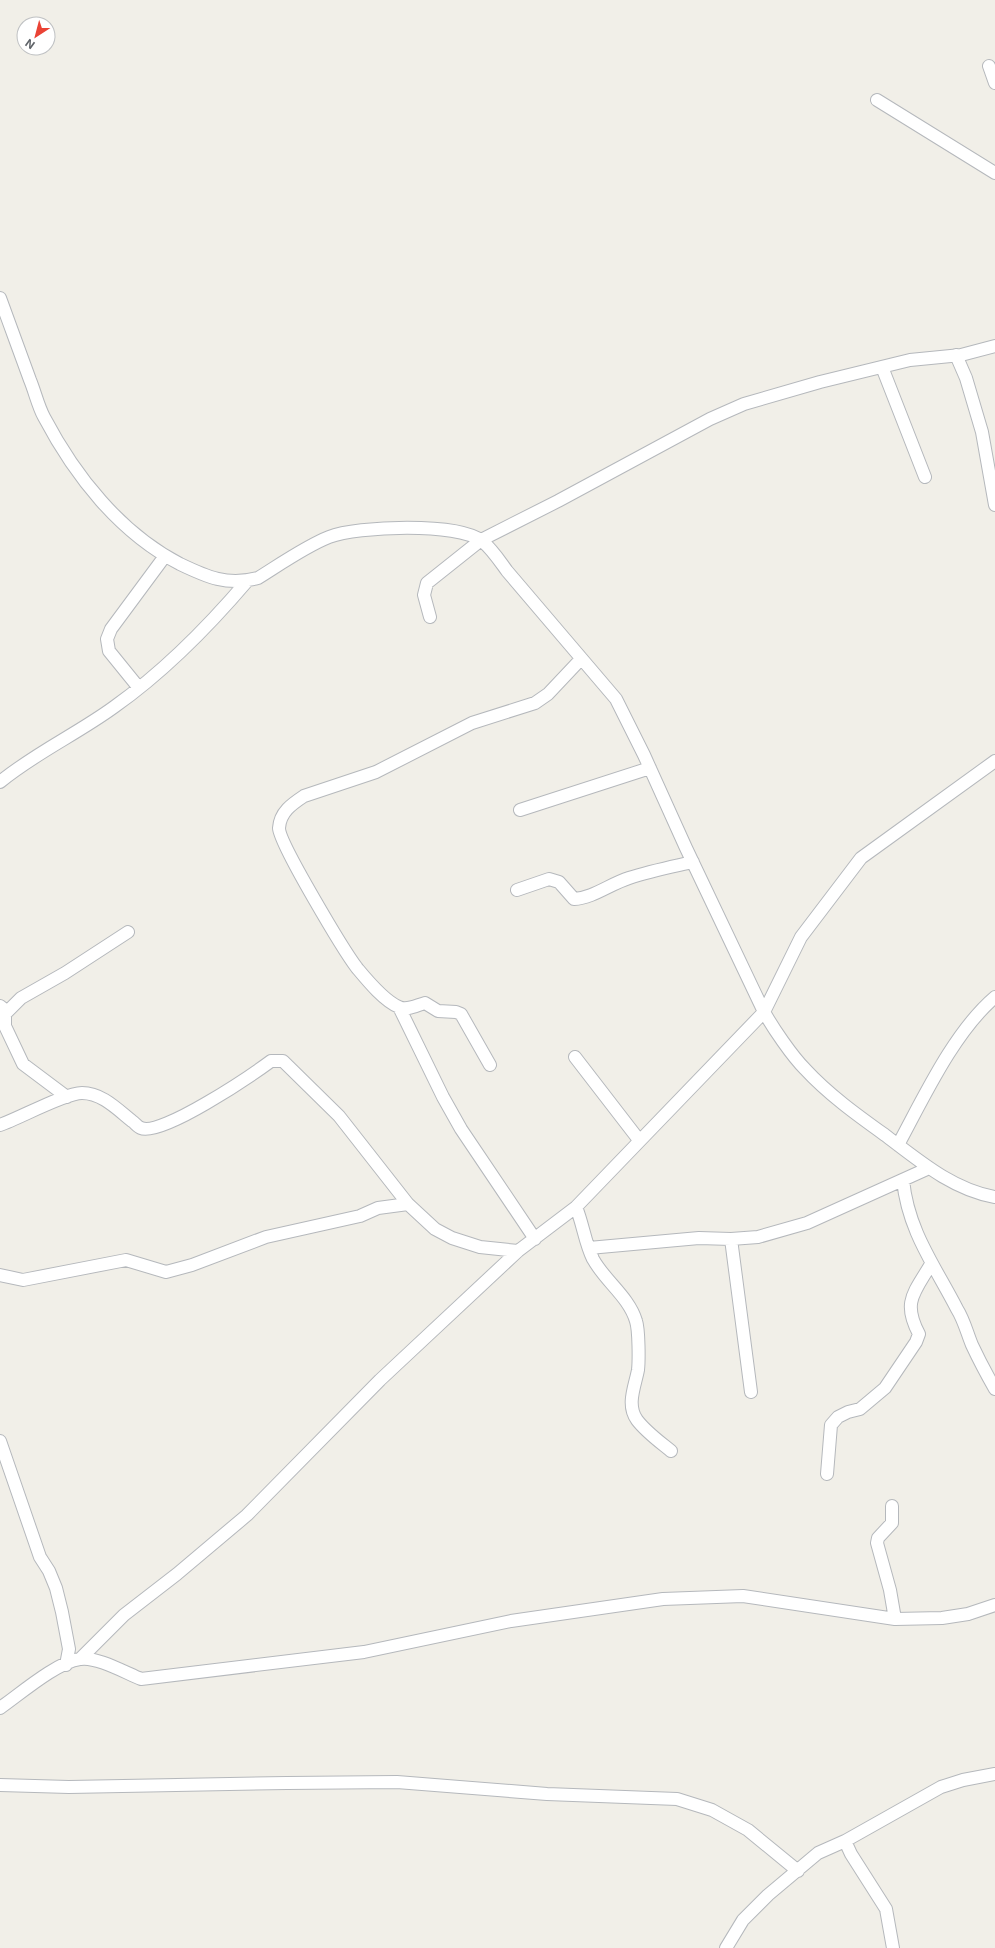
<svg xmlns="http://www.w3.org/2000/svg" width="995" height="1948" font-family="Inter,sans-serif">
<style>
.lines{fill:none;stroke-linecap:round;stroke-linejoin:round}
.minor-casing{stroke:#b5b8bc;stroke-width:14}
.minor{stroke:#fff;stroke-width:12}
</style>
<rect width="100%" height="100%" fill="#f1efe8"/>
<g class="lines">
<defs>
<path id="minor" d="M989 66 995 83
M877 100 995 173
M0 298C10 325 20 353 30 380 35 392 38 406 44 417 75 476 120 533 180 564 207 577 227 586 258 578 279 565 306 546 329 537 358 526 457 522 482 541 492 549 499 560 507 571L616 699 644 755 686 848 764 1012C773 1028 792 1056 805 1069 828 1094 857 1115 885 1135 918 1160 953 1190 995 1197
M956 355 966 378 982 432 995 505
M882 367 925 477
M430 617 424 595 427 583 481 540 558 501 710 419 744 404 820 382 910 360 961 355 995 346
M139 688 109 651 107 639 111 629 165 556
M0 782C35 753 77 734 114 707 165 671 208 627 248 580
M520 810 650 768
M517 890 549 879 559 882 574 899C593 898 610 884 629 878 650 871 671 867 693 862
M0 1006 5 1010V1026L23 1064 67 1097
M399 1007 443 1097 461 1129 535 1239
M5 1014 21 998 65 973 128 932
M575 1057 639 1140
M490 1065 461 1014 456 1012 438 1011 425 1003C417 1005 407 1011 399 1007 384 1001 367 980 357 968 344 951 279 843 279 828 280 812 292 804 304 796L376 772 472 723 535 703 548 694 581 659
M0 1125C20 1118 65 1093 82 1093 102 1093 117 1109 132 1121 135 1123 138 1127 141 1128 161 1137 252 1075 271 1061H283L339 1116 408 1204 435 1229 452 1238 480 1247 518 1251
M898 1145C924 1097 954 1032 995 997
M903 1180C908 1231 935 1266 957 1309 964 1320 967 1333 972 1345 979 1360 987 1375 995 1389
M576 1207C583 1224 585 1243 593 1259 605 1281 629 1297 636 1321 639 1330 639 1361 638 1370 635 1386 626 1405 637 1420 646 1432 660 1442 671 1451
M731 1239 751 1392
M589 1248 699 1238 731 1239 758 1237 807 1223 929 1168
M0 1275 23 1280 126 1260 166 1272 192 1265 266 1237 360 1216 378 1208 408 1204
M0 1441 40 1557 49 1571 56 1588 62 1612 69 1649 66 1665
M827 1474 831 1425 838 1417 848 1412 860 1409 885 1388 916 1342 919 1334C902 1302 914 1293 931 1264
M892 1506V1523L878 1538 877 1543 890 1590 895 1619
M80 1659 124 1615 177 1574 247 1515 380 1380 518 1251 576 1207 764 1012 801 937 861 858 995 761
M0 1708C20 1694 57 1662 80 1659 96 1656 126 1673 141 1679L364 1652 511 1621 663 1599 743 1596 895 1619 942 1618 968 1614 995 1605
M0 1785 69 1787 287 1783 397 1782 547 1794 677 1799 712 1810 748 1830 798 1871
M845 1841 851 1854 886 1909 893 1948
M726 1948 743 1920 768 1895 818 1853 845 1841 941 1787 963 1780 995 1774"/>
</defs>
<!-- minor casing -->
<use href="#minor" class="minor-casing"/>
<!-- minor -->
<use href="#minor" class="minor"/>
</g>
<!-- north arrow -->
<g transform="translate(36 36) rotate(216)"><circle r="19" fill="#ffffff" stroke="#bfc1c3"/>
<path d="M0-3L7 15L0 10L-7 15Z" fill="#ea4335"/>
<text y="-6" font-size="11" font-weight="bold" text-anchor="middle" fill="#5f6368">N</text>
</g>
</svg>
